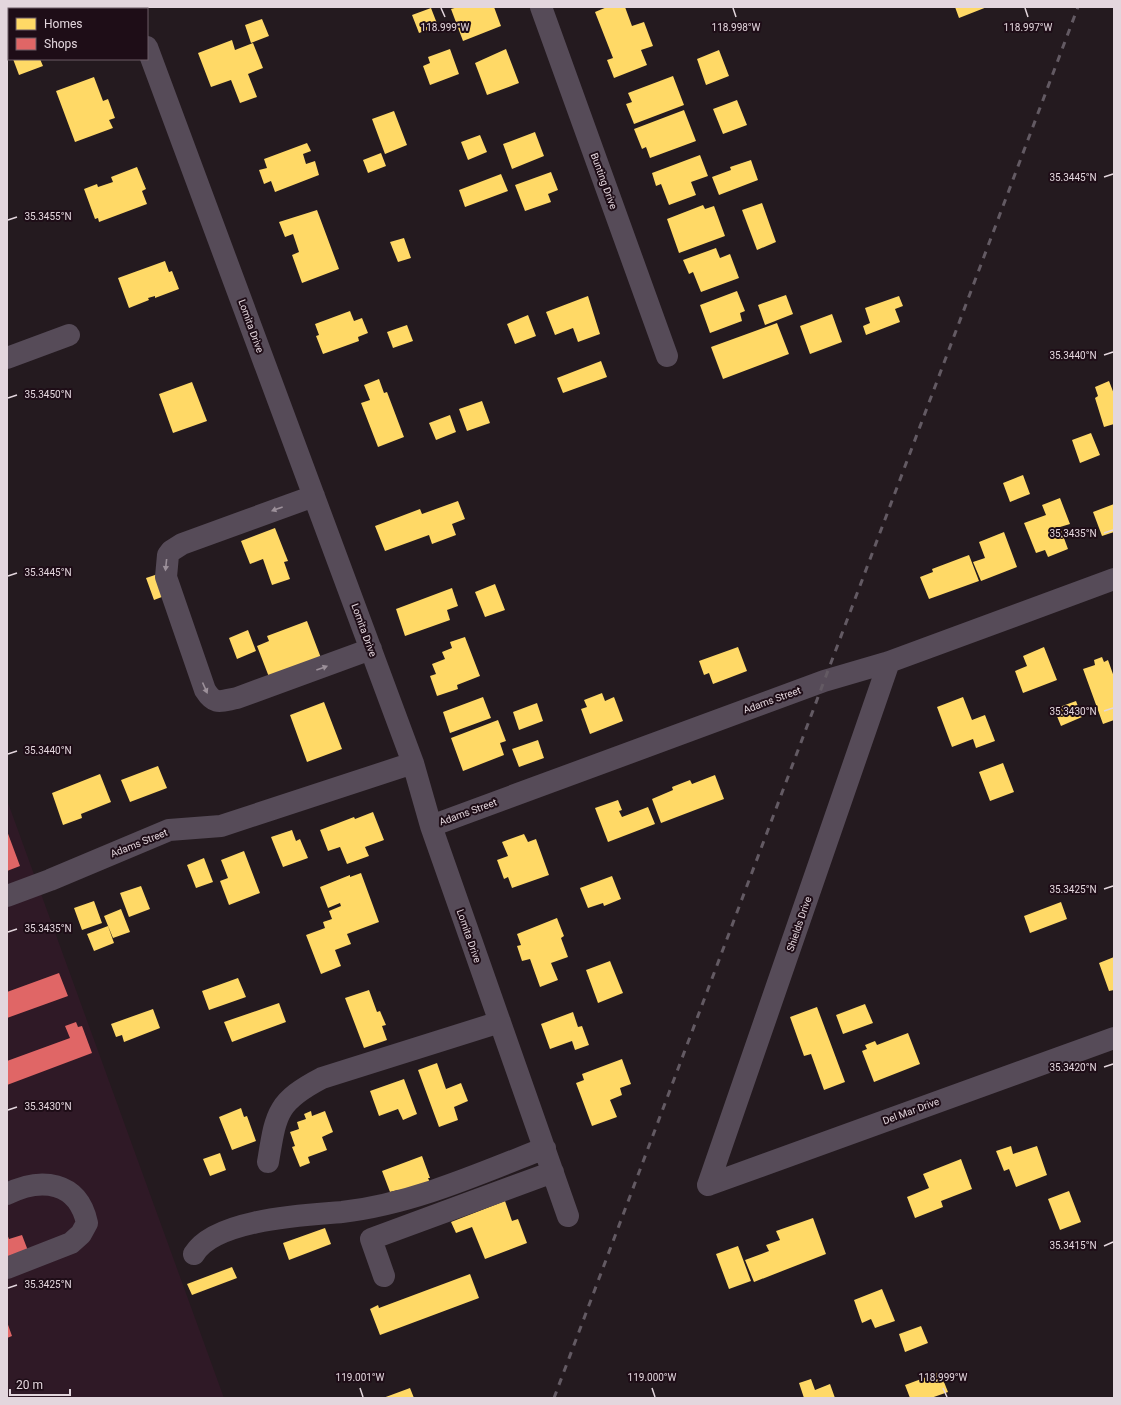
<svg xmlns="http://www.w3.org/2000/svg" width="1121" height="1405" font-family="Roboto,sans-serif">
<style>
.built{fill:#2f1926}
.homes{fill:#ffd966}
.shops{fill:#e06666}
.lines{fill:none;stroke-linecap:round;stroke-linejoin:round}
.minor{stroke:#564b58;stroke-width:22}
.rail{stroke:#635a63;stroke-width:3;stroke-dasharray:7 7;stroke-linecap:butt}
.oneway{fill:#9c909a}
.ticks{fill:none;stroke:#e3d6dd;stroke-width:1.5}
.labels{text-anchor:middle;dominant-baseline:central;stroke-width:4;stroke-linejoin:round;paint-order:stroke}
.street-label{font-size:10px;fill:#e3d6dd;stroke:#1e0d17}
.ticks-label{font-size:10px;text-anchor:middle;fill:#e3d6dd;stroke:#1e0d17;stroke-width:4;stroke-linejoin:round;paint-order:stroke}
</style>
<rect width="100%" height="100%" fill="#241a1f"/>
<!-- built -->
<path class="built" d="M7 800 224 1398H7Z"/>
<!-- homes -->
<path class="homes" d="M63 7H75L76 9H58Z
M458 7H494L501 26 463 41 451 9Z
M607 7H625L632 26 644 22 653 46 641 50 647 65 614 78 607 60 613 58 595 12Z
M955 7H987L959 18Z
M431 8 438 26 419 33 412 15Z
M262 19 269 36 251 43 245 25Z
M232 40 235 50 253 43 263 68 248 74 257 97 240 103 231 80 211 87 198 53Z
M450 49 459 74 430 85 423 66 430 63 428 57Z
M506 49 519 83 487 95 475 63Z
M719 50 729 76 706 85 697 59Z
M13 59H40L43 66 19 75Z
M673 76 684 105 634 124 626 104 632 102 628 93Z
M94 77 103 101 108 99 115 118 109 120 113 128 75 142 56 91Z
M737 100 747 125 723 134 713 109Z
M684 110 696 141 650 158 646 147 642 149 634 129Z
M394 111 407 145 385 154 372 119Z
M535 132 544 156 512 169 503 144Z
M480 135 487 152 468 160 461 142Z
M307 143 311 151 303 154 306 164 315 161 319 175 275 192 271 181 264 184 259 170 267 168 264 159Z
M381 153 386 166 368 173 363 160Z
M700 155 708 176 691 182 696 195 669 205 661 184 656 186 652 173Z
M751 160 758 180 719 195 712 177 731 170 730 167Z
M137 167 146 189 142 191 147 204 99 222 98 218 95 219 84 189 97 184 98 187 113 182 111 177Z
M551 172 558 190 548 194 551 202 525 211 515 185Z
M501 174 508 191 465 207 459 190Z
M762 203 776 242 757 250 742 210Z
M703 205 705 209 714 206 725 236 679 253 667 219Z
M317 210 339 269 302 283 292 255 299 252 293 234 285 237 279 222Z
M404 238 411 258 398 262 390 242Z
M716 248 720 258 730 254 739 278 701 292 693 272 689 274 683 260Z
M165 261 169 272 172 271 179 289 155 298V296L148 298 149 300 129 308 118 278Z
M737 291 745 311 740 313 742 321 710 333 700 305Z
M786 295 793 314 765 325 758 305Z
M588 296 600 334 578 342 573 328 555 335 546 312Z
M899 296 903 306 895 309 900 322 866 335 863 326 870 323 865 308Z
M350 311 354 321 362 318 368 333 358 337 359 341 323 354 316 336 319 335 315 324Z
M832 314 842 342 810 354 800 326Z
M528 315 536 336 515 344 507 324Z
M777 323 789 354 723 379 711 347Z
M407 325 413 341 393 348 387 332Z
M601 361 607 377 563 393 557 378Z
M379 379 384 393 387 392 404 437 378 447 361 403 370 400 364 385Z
M1109 381 1114 394V424L1104 427 1095 398 1098 396 1095 387Z
M192 382 207 421 173 433 159 394Z
M482 401 490 423 467 431 459 409Z
M450 415 456 432 436 440 429 423Z
M1091 433 1100 455 1080 463 1072 440Z
M1023 475 1030 494 1010 502 1003 483Z
M1060 498 1070 524 1060 527 1068 549 1048 557 1045 550 1036 553 1024 523 1046 515 1042 505Z
M458 501 465 519 452 524 456 535 432 544 429 535 385 551 375 526 420 509 422 514Z
M1114 504V532L1102 536 1093 512Z
M275 528 288 561 284 562 290 579 272 585 263 559 250 564 241 541Z
M1004 532 1017 567 981 581 973 562 985 558 979 542Z
M969 555 979 581 929 599 920 577 933 572 932 569Z
M158 574 167 595 154 600 146 578Z
M495 584 505 610 485 617 475 592Z
M452 588 458 606 447 610 450 620 405 636 396 609Z
M307 621 321 658 269 677 257 646 269 641 267 636Z
M248 630 256 651 237 659 229 638Z
M465 637 480 676 457 685 458 689 437 696 430 676 436 674 432 664 445 659 442 652 452 648 450 642Z
M738 647 747 671 713 684 709 673 704 675 699 661Z
M1044 647 1057 680 1023 693 1015 671 1027 666 1023 656Z
M1102 657 1104 662 1108 660 1114 677V720L1103 724 1083 669 1095 665 1094 660Z
M602 693 605 701 614 697 623 721 590 734 581 709 587 707 584 700Z
M483 697 491 718 450 733 443 712Z
M963 697 972 720 985 715 995 741 976 748 973 739 952 747 937 707Z
M1076 701 1082 717 1061 726 1054 709Z
M324 702 342 749 307 762 290 715Z
M537 703 543 721 519 730 513 712Z
M498 720 506 741 500 743 504 755 463 771 451 738Z
M538 740 544 758 519 767 512 749Z
M1003 763 1014 792 990 801 979 772Z
M158 766 167 788 130 802 121 780Z
M100 774 111 802 81 814 82 818 63 825 52 793Z
M715 775 724 799 661 823 652 799 673 790 672 787 690 780 692 784Z
M618 800 622 810 619 811 622 817 648 807 655 824 608 842 595 808Z
M373 812 384 840 365 847 369 856 347 864 340 847 328 851 320 830 354 817 355 819Z
M292 830 296 841 300 839 308 858 283 867 271 837Z
M524 834 528 842 536 839 549 875 512 888 508 877 504 879 497 860 508 856 502 842Z
M244 851 260 893 229 905 220 881 228 878 221 860Z
M204 858 213 882 196 888 187 865Z
M361 873 379 922 347 934 351 944 335 950 341 966 321 974 306 935 325 928 323 922 332 919 329 911 341 906 340 903 328 908 320 887 350 875V877Z
M612 876 621 899 604 906 603 903 588 908 580 888Z
M141 886 150 909 129 917 120 893Z
M94 901 102 923 82 930 74 908Z
M1061 902 1067 919 1030 933 1024 916Z
M121 909 130 932 113 938 104 916Z
M557 918 564 936 561 938 568 957 551 963 558 980 540 987 530 959 522 961 517 946 521 945 517 934Z
M108 926 114 943 94 951 87 934Z
M1114 957V990L1109 991 1099 963Z
M610 961 623 993 598 1003 586 970Z
M238 978 246 997 209 1010 202 991Z
M369 990 377 1012 380 1011 386 1025 382 1026 387 1040 364 1048 345 998Z
M279 1003 286 1022 232 1042 224 1022Z
M865 1004 873 1023 843 1034 836 1015Z
M817 1007 845 1082 824 1090 811 1054 804 1056 790 1017Z
M153 1009 160 1028 124 1042 122 1035 116 1037 111 1024Z
M573 1012 578 1027 582 1026 589 1045 575 1050 572 1041 550 1049 541 1024Z
M908 1033 920 1064 874 1082 862 1051 867 1049 865 1045 875 1041 877 1045Z
M622 1059 631 1084 620 1088 622 1095 610 1100 617 1117 592 1126 576 1083 584 1080 582 1074Z
M437 1063 446 1089 461 1083 468 1101 454 1107 458 1120 439 1127 418 1070Z
M404 1079 417 1114 403 1120 398 1109 379 1116 370 1091Z
M241 1108 244 1117 247 1116 256 1141 232 1150 219 1117Z
M311 1111 312 1116 325 1111 333 1132 322 1137 327 1150 308 1157 310 1163 300 1167 292 1147 295 1146 290 1132 299 1129 297 1122 306 1119 304 1114Z
M1011 1146 1013 1154 1037 1146 1047 1175 1016 1187 1009 1169 1004 1171 996 1151Z
M220 1153 226 1170 210 1176 203 1159Z
M422 1156 430 1178H428L432 1187 401 1199 398 1190 390 1192 382 1171Z
M961 1159 972 1189 941 1201 943 1207 915 1218 907 1197 929 1188 923 1174Z
M1069 1191 1081 1222 1060 1230 1048 1199Z
M505 1201 512 1221 518 1219 527 1243 485 1259 472 1227 456 1233 451 1222Z
M813 1218 826 1254 754 1282 745 1260 769 1251 766 1245 780 1240 776 1231Z
M325 1228 331 1244 289 1260 283 1243Z
M738 1246 751 1281 729 1289 716 1254Z
M232 1267 237 1278 192 1295 187 1284Z
M470 1274 479 1298 380 1335 370 1309 378 1305 379 1308Z
M882 1289 895 1321 875 1328 871 1319 862 1323 854 1300Z
M921 1326 928 1343 905 1352 899 1334Z
M940 1372 948 1392 931 1398H910L905 1385Z
M811 1379 815 1390 830 1384 835 1398H804L799 1383Z
M410 1388 414 1398H383Z"/>
<!-- shops -->
<path class="shops" d="M7 831 20 866 7 871Z
M59 973 68 996 7 1018V992Z
M76 1022 78 1027 82 1026 92 1053 7 1085V1061L70 1038 65 1026Z
M7 1234 9 1239 22 1235 30 1256 7 1264Z
M7 1322 12 1336 7 1338Z"/>
<g class="lines">
<!-- minor -->
<path class="minor" d="M132 7 133 9
M541 7 667 356
M147 47 413 763 431 826 568 1216
M7 358 69 335
M314 496 182 544 171 551 168 555 166 577 205 690C215 706 221 701 237 698L371 649
M431 826 824 681 889 662 1114 579
M7 896 50 880 169 830 221 826 413 763
M268 1162C276 1114 276 1102 322 1078L500 1022
M708 1185 889 662
M708 1185 1114 1038
M7 1194C41 1177 78 1181 87 1223L81 1234 71 1243 7 1268
M194 1254C215 1219 305 1215 342 1212 412 1204 479 1174 545 1148
M384 1276 371 1239 553 1172"/>
<!-- rail -->
<path class="rail" d="M554 1398 1078 7"/>
</g>
<!-- one-way arrows -->
<defs><path id="oneway-solid" d="M-6-.8H1V-3.2L6.5 0L1 3.2V.8H-6Z"/></defs>
<g class="oneway">
<use href="#oneway-solid" transform="translate(277 509) rotate(160)"/>
<use href="#oneway-solid" transform="translate(166 565) rotate(96)"/>
<use href="#oneway-solid" transform="translate(322 668) rotate(-20)"/>
<use href="#oneway-solid" transform="translate(205 688) rotate(66)"/>
</g>
<!-- ticks -->
<path class="ticks" d="M441 8 445 17M733 8 736 17M1025 8 1028 17M1104 177 1113 174M8 220 17 217M1104 355 1113 352M8 398 17 395M1104 533 1113 530M8 576 17 573M1104 711 1113 708M8 754 17 751M1104 889 1113 886M8 932 17 929M1104 1067 1113 1064M8 1110 17 1107M1104 1246 1113 1242M8 1288 17 1285M360 1388 363 1397M652 1388 655 1397M943 1388 947 1397"/>
<g class="labels">
<!-- street labels -->
<g class="street-label">
<text transform="translate(604 181) rotate(70)">Bunting Drive</text>
<text transform="translate(251 326) rotate(70)">Lomita Drive</text>
<text transform="translate(364 630) rotate(70)">Lomita Drive</text>
<text transform="translate(772 700) rotate(-20)">Adams Street</text>
<text transform="translate(468 812) rotate(-20)">Adams Street</text>
<text transform="translate(139 843) rotate(-22)">Adams Street</text>
<text transform="translate(799 924) rotate(-71)">Shields Drive</text>
<text transform="translate(469 936) rotate(71)">Lomita Drive</text>
<text transform="translate(911 1111) rotate(-20)">Del Mar Drive</text>
</g>
</g>
<g class="ticks-label">
<text x="445" y="31">118.999°W</text>
<text x="736" y="31">118.998°W</text>
<text x="1028" y="31">118.997°W</text>
<text x="1073" y="181">35.3445°N</text>
<text x="48" y="220">35.3455°N</text>
<text x="1073" y="359">35.3440°N</text>
<text x="48" y="398">35.3450°N</text>
<text x="1073" y="537">35.3435°N</text>
<text x="48" y="576">35.3445°N</text>
<text x="1073" y="715">35.3430°N</text>
<text x="48" y="754">35.3440°N</text>
<text x="1073" y="893">35.3425°N</text>
<text x="48" y="932">35.3435°N</text>
<text x="1073" y="1071">35.3420°N</text>
<text x="48" y="1110">35.3430°N</text>
<text x="1073" y="1249">35.3415°N</text>
<text x="48" y="1288">35.3425°N</text>
<text x="360" y="1381">119.001°W</text>
<text x="652" y="1381">119.000°W</text>
<text x="943" y="1381">118.999°W</text>
</g>
<!-- border -->
<rect width="1121" height="1405" fill="none" stroke="#e3d6dd" stroke-width="16"/>
<!-- legend -->
<rect x="8" y="8" width="140" height="52" fill="#1e0d17" stroke="#6d5d66"/>
<rect x="16" y="18" width="20" height="12" fill="#ffd966" stroke="#6d5d66"/>
<text x="44" y="28" font-size="12" fill="#e3d6dd">Homes</text>
<rect x="16" y="38" width="20" height="12" fill="#e06666" stroke="#6d5d66"/>
<text x="44" y="48" font-size="12" fill="#e3d6dd">Shops</text>
<!-- scale -->
<path d="M10 1389v6h60v-6" fill="none" stroke="#e3d6dd" stroke-width="2"/>
<text x="16" y="1389" font-size="12" fill="#e3d6dd" stroke="#1e0d17" stroke-width="3" paint-order="stroke">20 m</text>
</svg>
